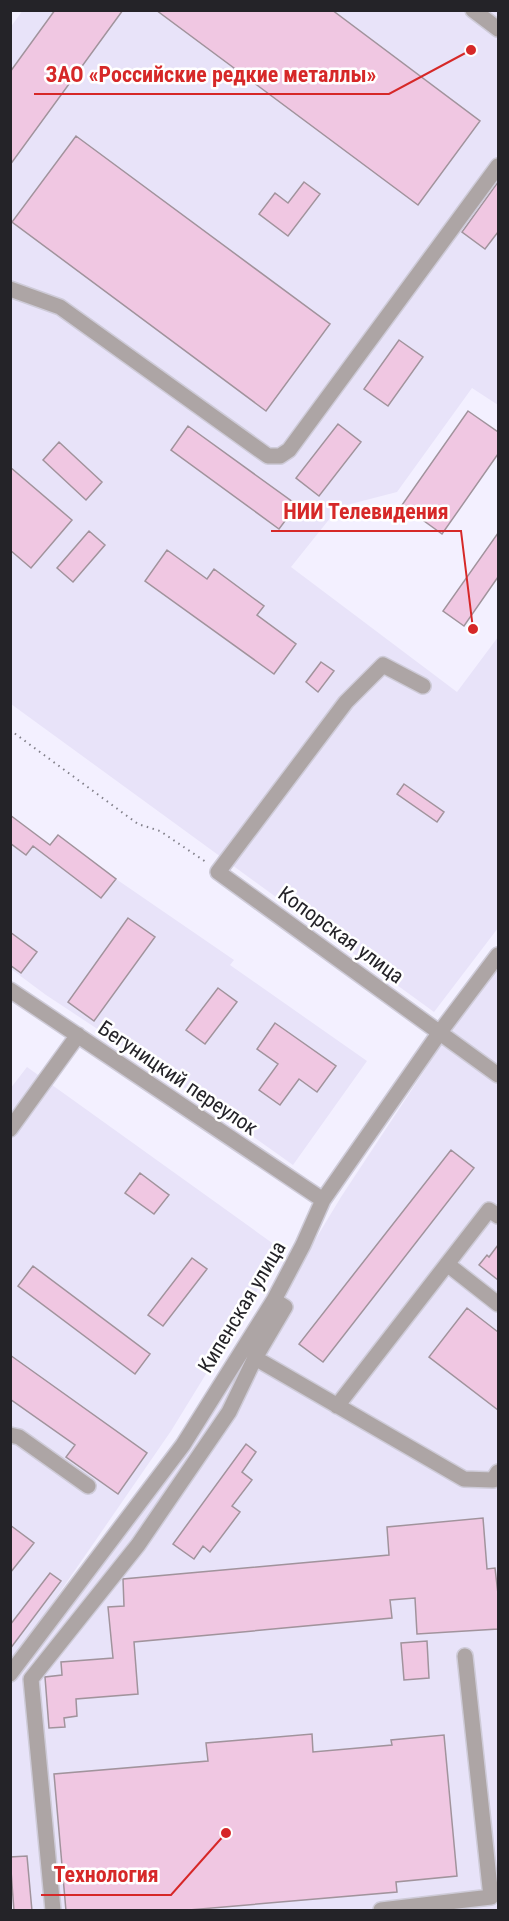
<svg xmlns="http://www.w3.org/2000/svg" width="509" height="1921" font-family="'Roboto Condensed',sans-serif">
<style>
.built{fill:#e8e3f9}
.building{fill:#f0c7e2;stroke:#a1939c;stroke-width:1.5}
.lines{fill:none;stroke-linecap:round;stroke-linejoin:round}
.minor-casing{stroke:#cecbd8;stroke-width:18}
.path{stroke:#82808a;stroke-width:2;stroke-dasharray:1.5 4.5;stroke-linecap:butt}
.minor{stroke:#ada5a5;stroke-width:15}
.labels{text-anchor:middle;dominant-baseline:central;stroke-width:5;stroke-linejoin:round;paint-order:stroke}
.street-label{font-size:21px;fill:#242328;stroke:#fff}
.leader{fill:none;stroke:#d62828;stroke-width:2}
.callout-dot{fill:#d62828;stroke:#fff;stroke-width:2}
.callout-label{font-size:22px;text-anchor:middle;font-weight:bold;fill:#d62828;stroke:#fff;stroke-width:5;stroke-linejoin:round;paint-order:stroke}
</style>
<rect width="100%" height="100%" fill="#f3f0ff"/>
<!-- built -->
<path class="built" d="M23 10 498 11V405L472 388 397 492 339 507 291 567 457 692 498 637V928L434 1012 11 704 10 28Z
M10 815 50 845 58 835 116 879 234 960 230 965 367 1061 293 1165 155 1067 46 995 11 969Z
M498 967V1910H13L10 1876V1683L161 1488 256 1338 341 1197 459 1018Z
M27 1067 282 1250 171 1431 11 1663 10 1089Z"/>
<!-- building -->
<path class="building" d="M55 10H123L10 165V72Z
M156 10H332L480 121 418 205Z
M76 136 330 324 266 411 12 222Z
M304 182 320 194 288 236 259 214 275 193 288 203Z
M498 182V232L485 249 462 232Z
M399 340 423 357 388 406 364 389Z
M468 411 498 432V454L442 534 402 505Z
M338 424 361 442 319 496 296 478Z
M188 426 297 505 279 529 171 450Z
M59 442 102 482 86 500 43 460Z
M10 467 72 520 31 568 10 550Z
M89 531 105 545 73 582 57 568Z
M498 533V577L464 626 443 611Z
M167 550 207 579 214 569 264 606 257 615 296 644 274 674 145 581Z
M321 662 334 671 318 692 306 682Z
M404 784 444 812 437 822 397 794Z
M10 815 50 845 58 835 116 879 101 898 33 846 26 855 10 843Z
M128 918 155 937 94 1021 68 1002Z
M10 932 37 952 21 973 10 965Z
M218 988 237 1002 205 1044 186 1030Z
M275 1023 336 1066 317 1092 299 1079 280 1105 259 1090 278 1064 257 1049Z
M451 1150 474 1168 323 1362 299 1344Z
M140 1173 169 1195 154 1214 125 1193Z
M498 1245V1280L479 1265 487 1255 489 1257Z
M192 1258 207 1269 163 1326 148 1315Z
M33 1266 150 1354 135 1374 18 1286Z
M467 1308 498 1332V1410L429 1357Z
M10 1355 147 1453 118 1494 66 1457 75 1445 10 1399Z
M246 1444 256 1452 242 1472 252 1480 232 1506 240 1512 210 1552 203 1546 194 1559 173 1544Z
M483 1518 487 1569 495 1568 498 1594V1629L417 1634 415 1598 390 1600 392 1618 134 1642 138 1694 76 1699 77 1716 64 1718 65 1727 49 1728 45 1677 62 1675 61 1662 113 1658 108 1607 124 1606 123 1579 389 1555 387 1527Z
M10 1525 34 1543 10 1573Z
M50 1573 61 1581 10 1649V1625Z
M427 1641 429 1678 404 1680 401 1643Z
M312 1734 313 1752 392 1745 391 1740 444 1735 457 1876 396 1882 397 1892 177 1911H66L54 1774 208 1761 206 1743Z
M27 1856 32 1911H14L10 1857Z"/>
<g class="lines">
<defs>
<path id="minor" d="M473 10 498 29
M10 289 60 307 268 456H280L289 450 498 166
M423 686 383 665 346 702 218 872 498 1075
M10 990 323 1200
M10 1129 78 1035
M447 1264 498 1304
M255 1358 464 1479 493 1480 498 1472
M337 1406 489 1210 498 1216
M10 1435 19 1437 88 1486
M10 1674 183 1445 274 1300 303 1245 323 1200 440 1032 498 955
M53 1910 31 1679 138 1545 229 1412 255 1358 285 1307 274 1300
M381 1910 491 1897 465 1656"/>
</defs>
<!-- minor casing -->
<use href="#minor" class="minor-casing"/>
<!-- path -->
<path class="path" d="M10 730 138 824 160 831 206 862"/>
<!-- minor -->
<use href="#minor" class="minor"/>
</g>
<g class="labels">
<!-- street labels -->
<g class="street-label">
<text transform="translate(341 935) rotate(36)">Копорская улица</text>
<text transform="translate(178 1078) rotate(34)">Бегуницкий переулок</text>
<text transform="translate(242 1307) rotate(-59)">Кипенская улица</text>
</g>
</g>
<!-- callouts -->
<path class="leader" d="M471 50L389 94H34M473 629L461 531H271M226 1833L171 1895H41"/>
<g class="callout-dot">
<circle cx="471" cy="50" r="6"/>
<circle cx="473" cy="629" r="6"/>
<circle cx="226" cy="1833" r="6"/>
</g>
<g class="callout-label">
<text x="211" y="82">ЗАО «Российские редкие металлы»</text>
<text x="366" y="519">НИИ Телевидения</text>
<text x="106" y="1882">Технология</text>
</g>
<!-- border -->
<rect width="509" height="1921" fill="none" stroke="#242328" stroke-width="24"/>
</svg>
